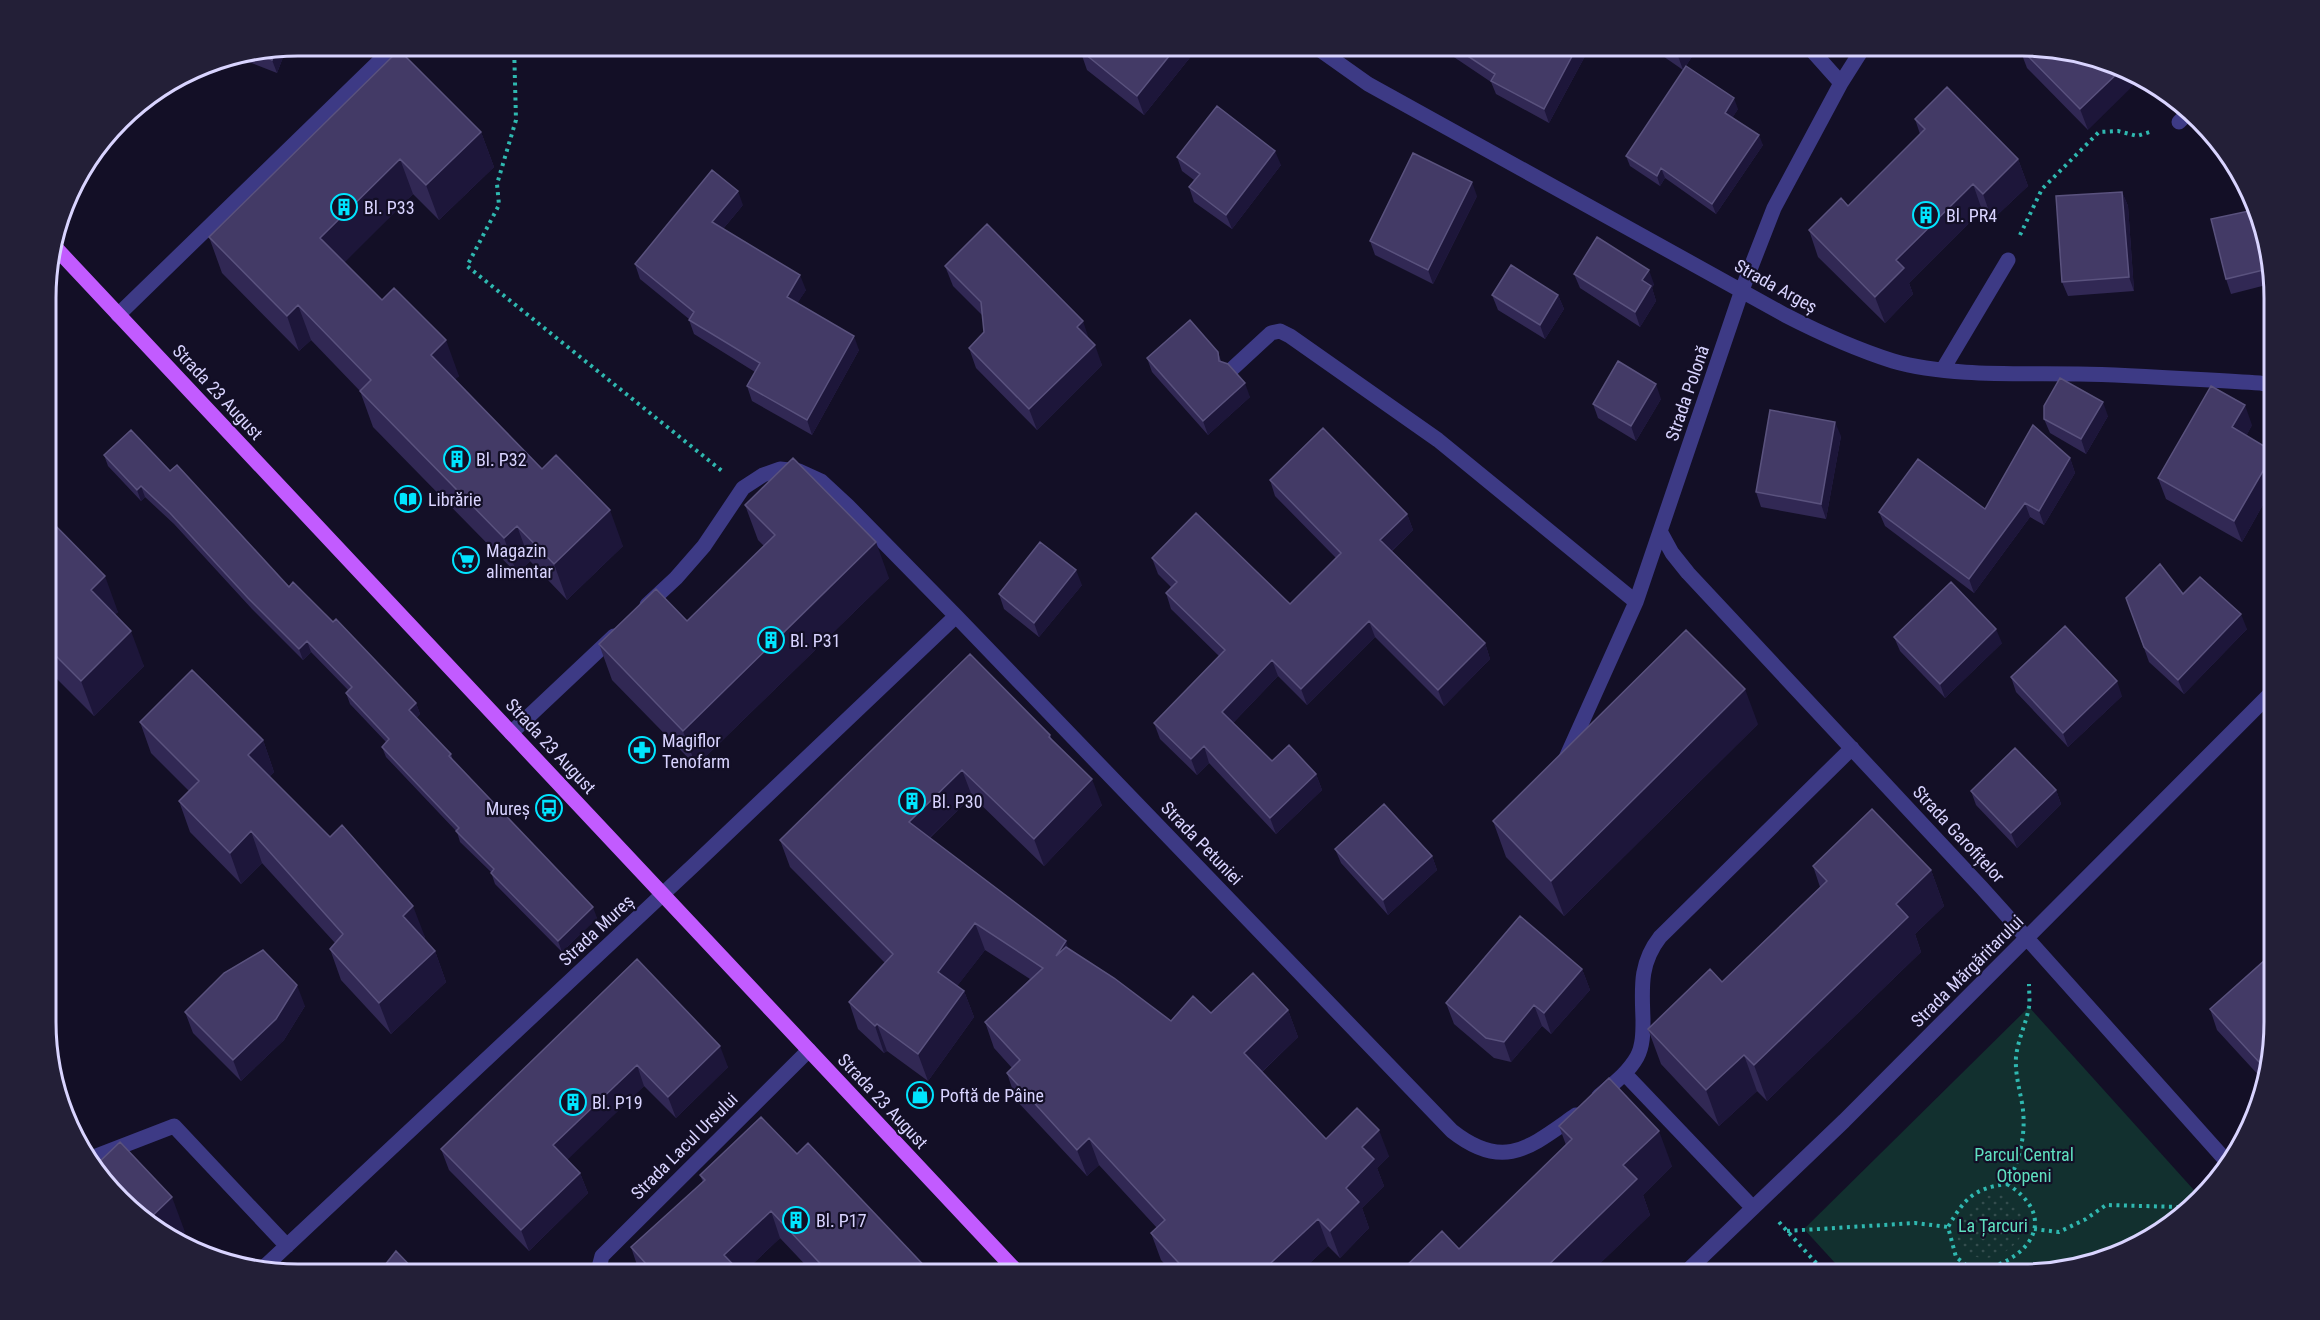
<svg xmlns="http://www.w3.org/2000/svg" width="2320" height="1320" font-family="'Roboto Condensed',sans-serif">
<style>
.park{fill:#12302f}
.garden{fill:url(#garden-dots)}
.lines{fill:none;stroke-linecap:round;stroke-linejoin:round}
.path{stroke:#2fb8b0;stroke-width:4;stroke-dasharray:3 4.5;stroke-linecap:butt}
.minor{stroke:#3d3a85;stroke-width:15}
.major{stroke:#c25bff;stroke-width:15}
.wall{fill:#312854}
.shaded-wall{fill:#1d163a}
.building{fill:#433a66;stroke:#5a527e;stroke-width:1.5}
.labels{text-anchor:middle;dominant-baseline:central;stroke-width:4.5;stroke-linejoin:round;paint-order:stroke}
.poi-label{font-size:18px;fill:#d9d4ff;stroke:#130f26;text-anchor:start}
.street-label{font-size:18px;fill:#d9d4ff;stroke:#130f26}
.park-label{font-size:18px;fill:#5fe0c0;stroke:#130f26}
.rim{fill:none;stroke:#d9d4ff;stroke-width:3}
</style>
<defs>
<pattern id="garden-dots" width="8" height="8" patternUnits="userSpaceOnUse" patternTransform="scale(1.5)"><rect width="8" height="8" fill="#12302f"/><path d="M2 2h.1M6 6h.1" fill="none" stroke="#344d4e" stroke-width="1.8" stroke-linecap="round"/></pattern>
</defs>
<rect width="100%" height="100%" fill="#130f26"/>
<!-- park -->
<path class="park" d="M2029 1007 2202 1199 2149 1241 2039 1274 1846 1275 1804 1229Z"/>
<!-- garden -->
<path class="garden" d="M1999 1193C2062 1217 1995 1280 1965 1250 1940 1225 1975 1196 1999 1193Z"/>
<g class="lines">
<!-- path -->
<path class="path" d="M514 45 516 120 497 184 499 205 467 266 722 471
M2020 235 2042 189 2099 132 2118 131 2137 136 2153 131
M2007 1184C2052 1212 2039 1249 1995 1266 1988 1269 1979 1268 1971 1269L1956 1257 1948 1227C1964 1199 1974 1188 2007 1184Z
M2008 1184C2020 1157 2027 1133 2022 1103 2019 1087 2015 1073 2016 1057 2018 1039 2026 1024 2029 1007 2030 1000 2029 991 2029 984
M1779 1222 1827 1275
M2034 1229 2059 1232 2086 1219 2106 1205 2179 1207 2206 1194
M1787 1231 1915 1223 1948 1227"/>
<!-- minor -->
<path class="minor" d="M1313 45 1368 84 1785 315C1820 333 1855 349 1893 361 1947 377 2023 373 2079 374 2139 375 2200 380 2260 383L2274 386
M1807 45 1841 83
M2179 122 2187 114
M118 315 396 45
M1232 369 1271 333 1280 331 1290 336 1438 440 1636 602
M1943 369 2008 260
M1660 531 1672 553 1688 573 1982 888 2229 1164
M647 605 676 578 704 546 743 488 763 475 780 469 799 471 821 481 848 506 956 616 1452 1131C1504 1172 1530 1147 1576 1115
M511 733 614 636
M1565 760 1636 602 1742 290 1774 208 1841 83 1865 45
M1625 1074 1753 1208
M1599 1096C1613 1084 1628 1073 1637 1057 1643 1046 1643 1032 1643 1020 1642 988 1639 964 1660 937L1852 748
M86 1160 174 1126 287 1246
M261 1270 695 864 956 616
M597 1275 602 1256 809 1050
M1683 1275 1844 1121 2274 690"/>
<!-- major -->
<path class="major" d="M53 245 1020 1275"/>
</g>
<!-- wall -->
<path class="wall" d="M1084 45H1194L1196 50 1144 115 1087 70 1080 50Z
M1436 45H1591L1549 123 1496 94 1491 82Z
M1647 45H1700L1683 70Z
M1958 45H1974L1968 53Z
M287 47 277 73 236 57Z
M2019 47 2088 54V130L2027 68Z
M399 50 481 132 494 167 439 220 413 194 344 262 459 376 455 379 542 469 623 546 567 600 530 561 517 574 373 427 360 391 311 340 299 351 222 273 209 237Z
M1738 109 1732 118 1763 145 1716 214 1665 178 1660 186 1630 166 1626 156Z
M1915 119 2018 159 2028 186 1992 220 1982 210 1909 283 1913 294 1885 323 1818 257 1809 230 1848 206 1920 134Z
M1177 157 1281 165 1232 229 1194 202 1189 187 1194 180 1182 171Z
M2122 192 2128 206 2134 291 2068 296 2062 282Z
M1477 196 1433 284 1375 255 1370 241Z
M743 205 723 229 806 290 797 303 859 350 812 435 752 401 747 386 755 372 694 334 689 320V319L640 279 635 264Z
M2262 217 2274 283 2231 294 2226 279Z
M945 266 1089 339 1102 365 1037 430 976 368 969 348 984 332 983 316 953 286Z
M1574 274 1654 284 1652 288 1656 301 1640 327 1580 288Z
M1492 295H1558L1564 309 1545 339 1498 310Z
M1218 352 1221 361 1250 397 1208 435 1152 372 1147 358Z
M1661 399 1636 441 1598 418 1593 404Z
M2108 416 2086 454 2050 433 2044 419Z
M2252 425 2246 436 2274 454V485L2242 542 2166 499 2158 478Z
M1841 436 1826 519 1761 507 1756 492Z
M104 455 170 471 289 587 416 703 420 714 416 718 451 754 453 761 597 918 562 952 495 884 491 872 460 842 457 832 386 757 382 747 386 742 350 704 346 693 348 690 311 652 303 660 252 609 174 524 145 497 141 501 108 466Z
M2070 458 2075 473 2044 525 2030 517 1974 593 1885 526 1879 512 1985 509Z
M1270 480 1407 514 1413 530 1392 551 1485 643 1490 659 1444 706 1375 637 1307 705 1278 676 1233 723 1272 761 1316 774 1322 790 1276 834 1209 763 1197 775 1160 739 1154 723 1219 656 1171 609 1166 593 1171 587 1158 574 1152 558 1290 604 1336 558 1275 496Z
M745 505 889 578 696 766 612 680 599 644 687 621 764 546 758 540Z
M47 517 118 612 115 614 144 666 94 716 47 669Z
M1082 585 1039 637 1004 609 999 594Z
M2183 594 2247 629 2184 694 2149 662 2126 598Z
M1894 637 2002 643 1945 698 1900 651Z
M2011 677 2122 696 2068 747 2016 692Z
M140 722 263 740 274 772 269 777 425 937 424 938 435 951 446 982 391 1034 341 980 330 949 335 943 262 863 241 884 190 832 179 801 189 791 151 753Z
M1758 724 1564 916 1506 857 1493 821Z
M2274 724V747L2268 730Z
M1050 735 1052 740 1102 805 1044 866 972 796 930 838 1068 948 1171 1021 1211 1013 1288 1010 1298 1037 1262 1072 1326 1139 1389 1156 1377 1168 1384 1186 1362 1208 1369 1228 1340 1258 1328 1246 1297 1275H1175L1161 1260 1151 1233 1157 1228 1099 1165 1087 1176 1016 1100 1007 1073 1012 1068 994 1048 985 1022 1030 979 985 950 957 986 964 991 974 1017 928 1081 887 1051 884 1053 858 1029 849 1002 885 963 790 867 780 840Z
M2056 790 2061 804 2017 848 1976 805 1971 791Z
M1335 849 1432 856 1437 870 1388 915 1341 863Z
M1813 866 1931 870 1944 906 1915 934 1921 952 1767 1101 1757 1091 1719 1126 1661 1064 1648 1029 1722 982 1820 887Z
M637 959 728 1067 676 1118 644 1086 567 1159 580 1173 588 1193 529 1251 449 1170 441 1149Z
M1582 969 1590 990 1551 1034 1542 1026 1511 1062 1494 1058 1454 1024 1446 1003Z
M305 1006 284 1040 241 1081 193 1033 185 1012Z
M2210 1009 2274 1039 2262 1079 2217 1030Z
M1559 1126 1672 1166 1643 1195 1650 1215 1588 1275H1397L1459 1249 1566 1145Z
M797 1154 933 1275H815L780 1238 742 1274 743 1275H642L640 1274 631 1247 703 1182 700 1175Z"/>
<!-- shaded-wall -->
<path class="shaded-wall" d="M1178 45H1194L1196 50 1144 115 1137 96Z
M1578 45H1591L1549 123 1544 109Z
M1685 45H1700L1683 70 1678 56Z
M1965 45H1974L1968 53Z
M287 47 277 73 272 60 276 49Z
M2123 68 2143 76 2088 130 2080 109Z
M1734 98 1738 109 1729 123 1725 113Z
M481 132 494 167 439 220 426 185Z
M1759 135 1763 145 1716 214 1712 204Z
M1275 151 1281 165 1232 229 1226 215Z
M400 159 413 194 333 274 320 238Z
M2018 159 2028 186 1992 220 1983 194Z
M1661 168 1665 178 1660 186 1657 176Z
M1472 182 1477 196 1433 284 1428 270Z
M1973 184 1982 210 1909 283 1913 294 1885 323 1875 297 1896 260Z
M738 191 743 205 717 236 712 222Z
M2122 192 2128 206 2134 291 2129 277Z
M1649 270 1654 284 1652 288 1656 301 1640 327 1635 312 1642 280Z
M800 275 806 290 792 312 787 297Z
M1558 295 1564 309 1545 339 1540 325Z
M298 305 311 340 299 351 287 316Z
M1083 321 1090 342 1077 327Z
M854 336 859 350 812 435 807 420Z
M446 340 459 376 444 390 431 355Z
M1095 345 1102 365 1037 430 1029 409Z
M1245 383 1250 397 1208 435 1203 421Z
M1656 384 1661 399 1636 441 1631 426Z
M2103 402 2108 416 2086 454 2081 439Z
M2245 405 2252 425 2240 448 2232 427Z
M1835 422 1841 436 1826 519 1821 504Z
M2274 452V485L2242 542 2234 521Z
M2070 458 2075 473 2044 525 2039 511Z
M141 486 145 497 141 501 137 490Z
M2025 503 2030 517 1974 593 1969 579Z
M610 510 623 546 567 600 554 564Z
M1407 514 1413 530 1386 556 1380 540Z
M517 526 530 561 517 574 504 538Z
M876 542 889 578 696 766 683 731Z
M1076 570 1082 585 1039 637 1034 623Z
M105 576 118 612 104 625 91 590Z
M2241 614 2247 629 2184 694 2178 680Z
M1369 621 1375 637 1307 705 1301 689Z
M1996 629 2002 643 1945 698 1940 684Z
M131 631 144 666 94 716 81 681Z
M307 641 311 652 303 660 299 649Z
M1485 643 1490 659 1444 706 1438 690Z
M1272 660 1278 676 1228 728 1222 712Z
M2117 681 2122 696 2068 747 2063 733Z
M1745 689 1758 724 1564 916 1551 881Z
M416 703 420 714 413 721 409 710Z
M263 740 274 772 260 786 248 755Z
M1204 746 1209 763 1197 775 1191 759Z
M962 770 972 796 918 849 909 822Z
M1316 774 1322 790 1276 834 1270 818Z
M1092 779 1102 805 1044 866 1034 839Z
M2056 790 2061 804 2017 848 2011 833Z
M251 831 262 863 241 884 230 853Z
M1432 856 1437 870 1388 915 1383 900Z
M1931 870 1944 906 1915 934 1921 952 1767 1101 1754 1065 1896 904Z
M413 906 425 937 415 947 403 916Z
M593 907 597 918 562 952 558 941Z
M975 923 985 950 948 998 938 972Z
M1066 941 1075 968 1056 956Z
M435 951 446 982 391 1034 379 1003Z
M1582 969 1590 990 1551 1034 1544 1013Z
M297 985 305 1006 284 1040 241 1081 233 1060Z
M964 991 974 1017 928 1081 918 1054Z
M1534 1005 1542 1026 1511 1062 1504 1042Z
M1288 1010 1298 1037 1253 1080 1244 1053Z
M877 1024 887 1051 884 1053 875 1026Z
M720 1046 728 1067 676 1118 668 1097Z
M2271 1050 2263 1075 2259 1062Z
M1744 1055 1757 1091 1719 1126 1706 1090Z
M637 1065 644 1086 561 1166 553 1145Z
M1379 1130 1389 1156 1377 1168 1384 1186 1362 1208 1369 1228 1340 1258 1330 1231 1346 1188 1362 1147Z
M1659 1131 1672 1166 1643 1195 1650 1215 1588 1275H1538L1623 1165Z
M1089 1138 1099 1165 1087 1176 1077 1150Z
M580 1173 588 1193 529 1251 521 1230Z
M172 1197 185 1232 174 1243 171 1241 148 1220Z
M771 1211 780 1238 741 1275 724 1255Z
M1318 1219 1328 1246 1297 1275H1258Z"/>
<!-- building -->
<path class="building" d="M1084 45H1178L1137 96 1080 50Z
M1451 45H1578L1544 109 1491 81 1495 74Z
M1662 45H1685L1678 56Z
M2021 45 2088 54 2123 68 2080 109 2019 47Z
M276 49 272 60 256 53Z
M399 50 481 132 426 185 400 159 320 238 382 300 394 288 446 340 431 355 542 469 556 455 610 510 554 564 517 526 504 538 360 391 371 380 298 305 287 316 209 237Z
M1686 66 1734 98 1725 113 1759 135 1712 204 1661 168 1657 176 1626 156Z
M1947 87 2018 159 1983 194 1973 184 1896 260 1904 268 1875 297 1809 230 1841 198 1848 206 1925 129 1915 119Z
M1217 106 1275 151 1226 215 1189 187 1200 174 1177 157Z
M1413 153 1472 182 1428 270 1370 241Z
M712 170 738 191 712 222 800 275 787 297 854 336 807 420 747 386 760 363 689 320 694 312 635 264Z
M2122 192 2129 277 2062 282 2056 196Z
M2258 209 2260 212 2267 241 2272 268 2226 279 2211 219Z
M987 224 1083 321 1077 327 1095 345 1029 409 969 348 984 332 981 302 945 266Z
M1597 237 1649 270 1642 280 1651 286 1635 312 1574 274Z
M1511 265 1558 295 1540 325 1492 295Z
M1190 320 1218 352 1219 361 1228 364 1245 383 1203 421 1147 358Z
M1618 361 1656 384 1631 426 1593 404Z
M2060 378 2103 402 2081 439 2044 419V406Z
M2211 386 2245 405 2232 427 2274 452 2234 521 2158 478Z
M1770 410 1835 422 1821 504 1756 492Z
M2033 425 2070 458 2039 511 2025 503 1969 579 1879 512 1918 459 1985 509Z
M1323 428 1407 514 1380 540 1485 643 1438 690 1369 621 1301 689 1272 660 1222 712 1272 761 1289 745 1316 774 1270 818 1204 746 1191 759 1154 723 1225 650 1166 593 1177 582 1152 558 1196 513 1290 604 1341 553 1270 480Z
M131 430 170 471 177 465 289 587 293 582 333 622 336 619 416 703 409 710 451 754 449 756 593 907 558 941 491 873 494 869 456 831 459 828 382 747 389 739 346 693 352 687 307 641 299 649 248 598 170 513 141 486 137 490 104 455Z
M793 458 876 542 683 731 599 644 656 589 687 621 775 535 745 505Z
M47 517 105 576 91 590 131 631 81 681 47 647Z
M1040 542 1076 570 1034 623 999 594Z
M2160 564 2183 594 2200 577 2241 614 2178 680 2144 647 2126 598Z
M1951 582 1996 629 1940 684 1894 637Z
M2065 626 2117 681 2063 733 2011 677Z
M1686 630 1745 689 1551 881 1493 821Z
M970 654 1050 735 1049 737 1092 779 1034 839 962 770 909 822 1066 941 1056 956 1066 947 1114 978 1171 1021 1193 996 1211 1013 1253 973 1288 1010 1244 1053 1326 1139 1357 1108 1379 1130 1362 1147 1374 1159 1346 1188 1359 1202 1330 1231 1318 1219 1258 1275H1190L1151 1233 1165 1220 1089 1138 1077 1150 1007 1073 1020 1060 985 1022 1043 968 975 923 938 972 964 991 918 1054 877 1024 875 1026 849 1002 893 954 780 840Z
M192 670 263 740 248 755 330 837 342 825 413 906 403 916 435 951 379 1003 330 949 343 934 251 831 230 853 179 801 199 781 140 722Z
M2274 724V737L2268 730Z
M2015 748 2056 790 2011 833 1971 791Z
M1384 804 1432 856 1383 900 1335 849Z
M1872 809 1931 870 1896 904 1908 917 1754 1065 1744 1055 1706 1090 1648 1029 1710 969 1722 982 1827 881 1813 866Z
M1520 916 1582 969 1544 1013 1534 1005 1504 1042 1486 1038 1446 1003Z
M263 950 297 985 276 1019 233 1060 185 1012 224 973Z
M2274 952V1039L2271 1050 2259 1062 2210 1009Z
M637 959 720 1046 668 1097 637 1065 553 1145 580 1173 521 1230 441 1149Z
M1609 1078 1659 1131 1623 1165 1637 1179 1538 1275H1397L1442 1231 1459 1249 1572 1139 1559 1126Z
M761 1117 797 1154 808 1143 933 1275H831L771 1211 724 1255 743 1275H656L631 1247 705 1180 700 1175Z
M120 1142 172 1197 148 1220 93 1168Z
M396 1251 419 1275H377Z"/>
<!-- icons -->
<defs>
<symbol id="building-ring" viewBox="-11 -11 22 22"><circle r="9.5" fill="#130f26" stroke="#00e5ff" stroke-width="1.5"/><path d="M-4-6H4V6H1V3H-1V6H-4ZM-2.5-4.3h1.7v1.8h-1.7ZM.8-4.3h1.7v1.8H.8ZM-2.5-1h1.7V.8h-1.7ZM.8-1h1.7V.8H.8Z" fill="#00e5ff"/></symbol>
<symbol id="library-ring" viewBox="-11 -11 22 22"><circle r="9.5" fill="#130f26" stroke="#00e5ff" stroke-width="1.5"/><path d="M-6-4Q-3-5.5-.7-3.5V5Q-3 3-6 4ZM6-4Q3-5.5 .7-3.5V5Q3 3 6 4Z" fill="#00e5ff"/></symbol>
<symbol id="supermarket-ring" viewBox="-11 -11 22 22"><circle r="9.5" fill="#130f26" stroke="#00e5ff" stroke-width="1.5"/><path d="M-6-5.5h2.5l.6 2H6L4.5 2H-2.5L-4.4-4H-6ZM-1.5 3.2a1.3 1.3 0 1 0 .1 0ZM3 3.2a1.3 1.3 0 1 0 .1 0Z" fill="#00e5ff"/></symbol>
<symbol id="pharmacy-ring" viewBox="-11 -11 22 22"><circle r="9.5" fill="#130f26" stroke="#00e5ff" stroke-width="1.5"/><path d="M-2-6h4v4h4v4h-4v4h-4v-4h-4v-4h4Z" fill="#00e5ff"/></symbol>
<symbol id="bus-ring" viewBox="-11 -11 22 22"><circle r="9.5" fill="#130f26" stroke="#00e5ff" stroke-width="1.5"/><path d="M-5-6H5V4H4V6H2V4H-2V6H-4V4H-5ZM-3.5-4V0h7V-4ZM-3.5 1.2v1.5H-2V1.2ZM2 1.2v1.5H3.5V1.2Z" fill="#00e5ff"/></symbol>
<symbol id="shop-ring" viewBox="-11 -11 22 22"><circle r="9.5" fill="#130f26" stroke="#00e5ff" stroke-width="1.5"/><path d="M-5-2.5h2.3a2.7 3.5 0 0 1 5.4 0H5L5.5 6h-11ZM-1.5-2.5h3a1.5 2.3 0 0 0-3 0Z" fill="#00e5ff"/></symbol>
</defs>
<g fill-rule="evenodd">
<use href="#building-ring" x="329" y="192" width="30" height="30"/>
<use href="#building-ring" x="1911" y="200" width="30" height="30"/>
<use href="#building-ring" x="442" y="444" width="30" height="30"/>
<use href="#library-ring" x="393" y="484" width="30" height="30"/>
<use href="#supermarket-ring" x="451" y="545" width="30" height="30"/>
<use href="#building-ring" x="756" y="625" width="30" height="30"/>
<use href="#pharmacy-ring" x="627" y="735" width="30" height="30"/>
<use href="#building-ring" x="897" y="786" width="30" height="30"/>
<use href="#bus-ring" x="534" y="793" width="30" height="30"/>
<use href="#shop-ring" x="905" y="1080" width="30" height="30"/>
<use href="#building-ring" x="558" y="1087" width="30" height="30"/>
<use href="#building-ring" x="781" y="1205" width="30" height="30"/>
</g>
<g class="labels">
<!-- poi labels -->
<g class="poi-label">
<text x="364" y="207">Bl. P33</text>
<text x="1946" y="215">Bl. PR4</text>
<text x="476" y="459">Bl. P32</text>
<text x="428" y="499">Librărie</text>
<text x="486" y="550">Magazin<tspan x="486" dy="21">alimentar</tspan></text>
<text x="790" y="640">Bl. P31</text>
<text x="662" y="740">Magiflor<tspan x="662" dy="21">Tenofarm</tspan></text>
<text x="932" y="801">Bl. P30</text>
<text x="530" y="808" text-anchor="end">Mureș</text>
<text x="940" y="1095">Poftă de Pâine</text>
<text x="592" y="1102">Bl. P19</text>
<text x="816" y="1220">Bl. P17</text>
</g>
<!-- street labels -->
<g class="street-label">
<text transform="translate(1776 286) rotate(29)">Strada Argeș</text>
<text transform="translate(218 392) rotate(47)">Strada 23 August</text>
<text transform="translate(1687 393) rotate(-71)">Strada Polonă</text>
<text transform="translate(551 746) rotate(47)">Strada 23 August</text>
<text transform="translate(1959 834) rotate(47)">Strada Garofițelor</text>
<text transform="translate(1202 843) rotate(46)">Strada Petuniei</text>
<text transform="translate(596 930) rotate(-43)">Strada Mureș</text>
<text transform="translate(1967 971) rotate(-45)">Strada Mărgăritarului</text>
<text transform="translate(883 1101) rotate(47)">Strada 23 August</text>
<text transform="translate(684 1146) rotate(-45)">Strada Lacul Ursului</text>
</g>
<!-- park labels -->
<g class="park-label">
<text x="2024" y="1154">Parcul Central<tspan x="2024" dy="21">Otopeni</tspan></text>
<text x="1993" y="1225">La Țarcuri</text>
</g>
</g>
<!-- crop -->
<path d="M0 0H2320V1320H0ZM298 56H2022A242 242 0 0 1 2264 298V1022A242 242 0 0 1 2022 1264H298A242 242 0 0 1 56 1022V298A242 242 0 0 1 298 56Z" fill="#231f37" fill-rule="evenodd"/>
<path class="rim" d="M298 56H2022A242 242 0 0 1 2264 298V1022A242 242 0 0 1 2022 1264H298A242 242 0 0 1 56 1022V298A242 242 0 0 1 298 56Z"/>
</svg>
